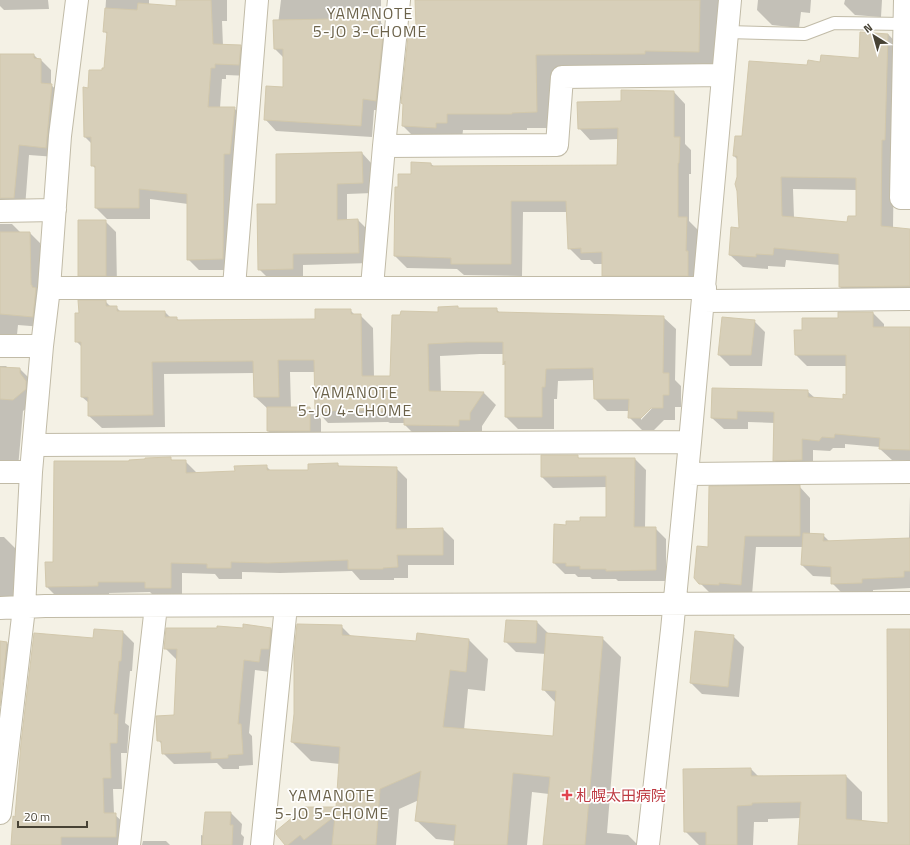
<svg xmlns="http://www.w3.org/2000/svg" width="910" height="845" font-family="'Titillium Web','Noto Sans JP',sans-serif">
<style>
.shadow{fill:#0003;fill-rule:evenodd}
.building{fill:#d7cfb9;stroke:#d2c8ac;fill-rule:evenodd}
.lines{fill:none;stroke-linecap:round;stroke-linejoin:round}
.service-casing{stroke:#c1bba7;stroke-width:14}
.minor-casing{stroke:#c1bba7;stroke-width:24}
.service{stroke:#fff;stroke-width:12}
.minor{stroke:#fff;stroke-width:22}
.health-dot{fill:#e0444e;stroke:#fff;stroke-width:1.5}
.labels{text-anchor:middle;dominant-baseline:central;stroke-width:3.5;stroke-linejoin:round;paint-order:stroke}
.health-label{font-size:15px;fill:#be3a42;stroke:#fff;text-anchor:start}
.neighbourhood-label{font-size:16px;letter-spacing:1px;fill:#6b624a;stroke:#fff}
</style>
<rect width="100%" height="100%" fill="#f4f1e5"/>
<!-- shadow -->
<path class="shadow" d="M0 0H48L49 9 4 10 0 6Z
M106 0H149V5L177 7V0H227V21H222L223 46H240L252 57 250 76 226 75V79H222L220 108H234L246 120 234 270H199L188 259V204L150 199V219H107L96 208V169L92 165V144L85 137 89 89 105 69 108 35 104 31Z
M281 0H381V23L389 30 387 111 374 110 372 137 276 131 265 119 284 88V58L275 49Z
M416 0H726V24H716L715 67 661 70 552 71V128H527V130H463L462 139 419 142 403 126 404 105 417 28Z
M758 0H811L810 13 801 12 799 28 772 25 757 10Z
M845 0H882L881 17 855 15 844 4Z
M888 34 900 47 894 152 893 229 910 230V299H852L840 287V265L786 260 785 267 768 266V269L743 267 730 255 740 229 738 160 734 156 743 138 808 66 821 63 860 59ZM793 189 857 190V217L848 223 794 218Z
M0 55H34L38 59 41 60 51 70V85L62 95 56 157 29 155 25 208 0 215Z
M674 92 685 104V144L691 150V174H689V221L698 230V261L700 287H615L603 275V264H594L590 260H581L569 248 568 212H523L522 276 464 275 457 269 407 268 395 256 399 188 412 175 431 164 435 167 618 166 619 139 590 140 579 128 622 102Z
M362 153 372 164 373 193 347 194V221L358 220 369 231 370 263 303 265V280H270L259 269 277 205Z
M105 221 116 232 117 286H90L79 275Z
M0 224H12L21 233H30L40 243 41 294 43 327 18 325 16 344 0 346Z
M106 302 111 307H116L121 312H165L171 318H176L180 321 316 320 350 310 355 315H360L373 328 374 377H391L439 313V308L496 309 500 313 663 317 676 329 675 380 681 386V407H675V420H664L654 430H642L629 417 630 411H607L595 399 594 380 558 381 557 399H554V429H518L506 417V367L504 364V354H480L440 356 441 393H484L496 405 482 426V432H471V438L417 437 405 425V423H390L388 422 328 423 316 410 315 372H290L291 408H310L321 419V442H279L268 431V409L255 397V373L164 374 165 427 102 428 89 416V403L82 397V347L76 341 80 314ZM654 404 655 405 641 420V417Z
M873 313 884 324V328H910V460H892L880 449V447L845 444V448H833L830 451 813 450V471H785L774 460 775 423 748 422V429H724L712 418 807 391 815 398 844 400 847 396V366H807L796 355 803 331 839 319Z
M754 321 765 332 762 366H730L719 355Z
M0 366H6L8 368 20 369 30 379 36 400 23 411 18 468 0 467Z
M577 456 580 459H635L646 470 645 528H655L666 539V581H618L616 579H592L590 577H578L575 574H565L554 563 555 525 567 526 581 522 607 518V487L553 488 542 477Z
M170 458 173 461H185L196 472V474L236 472 266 466 271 471H309L337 464 340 467 396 468 407 479V530L443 529 454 540V565H408V578H394V580H360L352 571 280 573 242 572V579H219L215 574 182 573V598L157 599 150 592 109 593V597L58 598 47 587 54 563 130 462Z
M799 486 810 498V534L823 535 830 542 909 539 910 495V588L873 590V594H843L832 583V577L813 576 802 565 803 547H756L752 595 711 594 700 583 709 548Z
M0 537H4L15 548 16 599H0Z
M537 622 548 633 602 638 621 657 607 833 628 835 638 845H544L549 794 532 792 527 845H455V841L436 839 416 820 419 800 399 809 396 845H286L337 808 340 764 311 761 292 742 341 626 352 637 417 642 418 634 469 640 488 659 485 691 468 689 464 730 553 737 556 703 543 689 546 654 516 652 505 641Z
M244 629H271L282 640 270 672 255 670 249 733 252 736 253 765 239 766V769H223L217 763 174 764 163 753V745L158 740 175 716 178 659H176L165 648Z
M910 630V845H799L801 818 768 819V822H754L753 845H699L685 831 751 769 759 777 846 776 862 792V822L889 824Z
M123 632 134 643 132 671H130L125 723 129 726 127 753H121L122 789H113L114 814 126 825 127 845H12L16 818 94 640Z
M733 636 744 647 739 697 702 694 691 683Z
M0 642 7 643 18 654 15 681 0 679Z
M231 813 242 824 241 834 244 837 243 845H201V835L204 836Z
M143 841H166L170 845H142Z"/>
<!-- building -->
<path class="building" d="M176 0H211L213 44 241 45 239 65 215 64V68H211L208 107H235L230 154H224L223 259 187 260V194L139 189V208H95V166H91V137H84L83 87 88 88 89 70H102V68H104L107 32H103L105 8 137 10 138 3 176 6Z
M415 0H700L699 52 645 51V54L536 55 537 112 512 113V114H447V123H436V128L402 126 403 104 401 103 409 27H416Z
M370 8 371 18H378V25L384 26 376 101 363 99 361 126 264 120 266 86 283 87V49H274L273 20 331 19 330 9Z
M860 32 888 34 885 140H882L881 226 910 229V286L839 287V254L774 248 773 255 756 254V257L729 255 731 227 739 228 737 191 735 184 737 177V156H733L735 136H742L749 61 807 65 808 60 820 62 821 55 859 58ZM781 177 856 178V216H848L847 222 782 216Z
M0 54H34V58L41 59V83L52 84 46 148 19 145 14 198H0Z
M621 90 674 91V137H680L679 163H678V217H687L686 251H688V276H602V252L581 253V248L568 249 566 201H511V264H451V258L394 256 395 187H398V174H411V162L431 163V166L617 165 618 128 578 129 577 102 621 101Z
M362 152 363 183 337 184V220L358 219 359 253 293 254V269L258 270 257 204H276V154Z
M78 220H106V276H78Z
M0 232H30L31 285H32V287L36 288 33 317 0 314Z
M78 300H106V306H117V311H165V317H177V320L315 319V309H351V314H361L362 376H390L392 315H400L401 311 438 312V307L458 306V308H497V312L664 316 663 373H669V395H663V408H651L641 418H628L629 399H594L593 368 546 369 545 387H542V417H505V361L503 365V342H467L428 344 429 391 484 392 470 413V420H459V426L404 425V411H377L376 410 315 411 314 360H278L279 397H254L253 361 152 362 153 415 88 416V397H81V342H75V313H79Z
M838 312H873V327H910V450L879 449 880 438 835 434 834 438 822 437 819 441 802 439V460L773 461 774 412 737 411V419L711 418 712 388 808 390V397L843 399V394L846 395V355H795L794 330H802V318H838Z
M722 317 755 320 751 355H718Z
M0 367 20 368V373L26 381V389L13 400 0 399Z
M267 407H310V431H267Z
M541 455H578V458H635L634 527H656V570L606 571V569H580V566H566V563H553L554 524 566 525V521H580V517H606V476L541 477Z
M171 457V460H186V473L235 471 234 466 267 465V470H308V464L338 463V466L397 467 396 529 443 528V555H397L398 567 383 568V569H348V560L268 563 231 562V568H207V564L171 563V588H145V582H98V586L46 587 45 562H53L54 461H129V460L145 459V458Z
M800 485V536H745L741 585 719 583V585L699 584 694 578 697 546 708 547 709 486Z
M803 533 824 534 823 541 910 538V571H904V577L862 579V583L831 584V567L801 565Z
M506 620 537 621 536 643 504 642Z
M243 624 271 628 269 649H261L259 662 244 660 238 724H241L243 754 228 755V758L211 759V752L162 754 161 741H157L156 716 174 715 177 649H164L166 628H217V626L243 628Z
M297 624 342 625V635L416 641 417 633 469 639 466 672 450 670 443 727 553 736 556 691 542 690 546 633 603 637 585 845H543L550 777 513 773 507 845H454L456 825 415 821 421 771 380 789 376 845H332L335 816 304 840 300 835 288 845H285L276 834V831L305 807H336L340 747 291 742 294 714V653Z
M94 629 123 631 121 661H119L114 714H118L117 743H110L111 778H103L104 813H116V837H61V845H11L13 816 15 817 21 743 34 633 93 638Z
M887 629H910V845H798L801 802 752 803V805L737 806V845H706V832H684L683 769 751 768V776L846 775V819L888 823Z
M695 631 734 635 728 687 690 683Z
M0 641 7 642 0 706Z
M205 812H231L230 825H233L232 845H202Z"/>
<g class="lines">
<defs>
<path id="service" d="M727 32 805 34 834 23 905 24"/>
<path id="minor" d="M905 0 901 198H910
M384 146 557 145 562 77 723 75
M0 211 55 210
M234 287 257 0
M372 287 384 146 399 0
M49 288H705
M703 301 910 299
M0 346H42
M35 445 690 442
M0 472H31
M687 474 910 472
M0 608 45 606 910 603
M0 813 24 608 31 472 42 346 49 288 60 136 77 0
M129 845 156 606
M262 845 286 606
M648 845 672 630 690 442 730 0"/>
</defs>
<!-- service casing -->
<use href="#service" class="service-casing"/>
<!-- minor casing -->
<use href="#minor" class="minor-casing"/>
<!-- service -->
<use href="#service" class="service"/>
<!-- minor -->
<use href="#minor" class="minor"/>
</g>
<!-- markers -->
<path class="health-dot" d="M565 789h4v4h4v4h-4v4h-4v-4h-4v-4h4z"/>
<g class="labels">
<!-- health labels -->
<g class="health-label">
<text x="576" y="795">札幌太田病院</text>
</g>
<!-- neighbourhood labels -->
<g class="neighbourhood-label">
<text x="370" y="13">YAMANOTE<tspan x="370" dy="18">5-JO 3-CHOME</tspan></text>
<text x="355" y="392">YAMANOTE<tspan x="355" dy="18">5-JO 4-CHOME</tspan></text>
<text x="332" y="795">YAMANOTE<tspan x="332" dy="18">5-JO 5-CHOME</tspan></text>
</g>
</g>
<!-- north arrow -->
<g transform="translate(874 36) rotate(323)" stroke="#ffffff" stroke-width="3" paint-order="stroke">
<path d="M0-3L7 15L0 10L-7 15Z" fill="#474234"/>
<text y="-6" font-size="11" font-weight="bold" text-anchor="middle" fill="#474234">N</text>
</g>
<!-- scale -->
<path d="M18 821v6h69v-6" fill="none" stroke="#474234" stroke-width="2"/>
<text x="24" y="821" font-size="12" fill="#474234" stroke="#ffffff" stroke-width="3" paint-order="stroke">20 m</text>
</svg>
